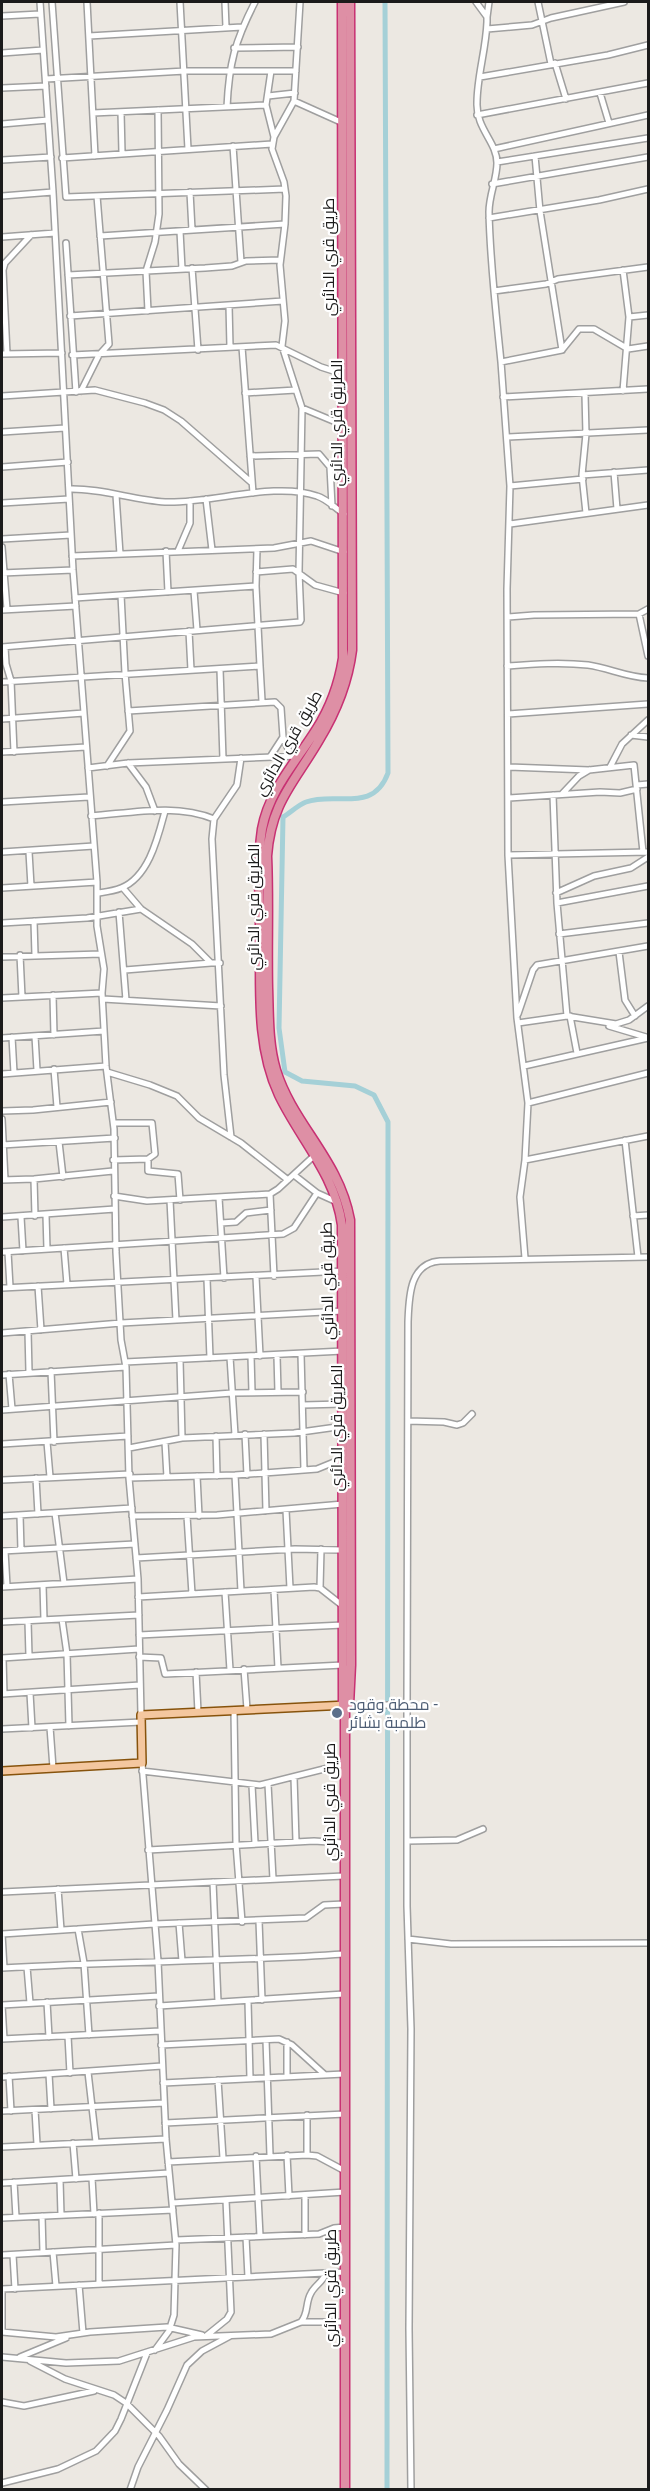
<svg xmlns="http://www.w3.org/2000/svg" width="650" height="2491" font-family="Roboto,Cairo,sans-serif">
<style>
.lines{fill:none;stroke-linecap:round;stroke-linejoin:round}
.canal{stroke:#a5d0d7;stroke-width:5}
.minor-casing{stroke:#9f9f9f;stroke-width:8}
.major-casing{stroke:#87530c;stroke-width:10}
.highway-casing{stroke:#c83173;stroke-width:11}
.minor{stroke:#fff;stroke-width:5}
.major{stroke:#f4c79f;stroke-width:7}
.highway{stroke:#de8fa5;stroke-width:8}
.service-dot{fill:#5c6f8a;stroke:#fff;stroke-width:2}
.labels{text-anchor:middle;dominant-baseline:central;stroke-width:4.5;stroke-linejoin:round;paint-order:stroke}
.street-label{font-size:16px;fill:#1b1b1b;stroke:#fff}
.service-label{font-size:16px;fill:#4e5e75;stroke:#fff;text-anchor:start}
</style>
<rect width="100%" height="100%" fill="#ece8e2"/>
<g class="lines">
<!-- canal -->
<path class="canal" d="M385 2 388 773C373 814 336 791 306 802 298 805 290 813 283 817L279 1028 285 1072 302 1081 355 1086 374 1095 388 1122 387 2490"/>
<defs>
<path id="minor" d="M40 2 53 192 73 570 97 882V926L104 969 102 993 106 1066 114 1129 116 1252 121 1340 126 1367 129 1478 138 1579 141 1715
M52 2 66 197 285 189
M87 2 95 156
M180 2 188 149
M225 2 226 27
M476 2 487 17V22C486 50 477 76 477 103 476 129 497 142 497 163 497 179 489 195 489 212 490 262 496 312 501 362
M538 2 551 64
M2 16 40 14
M487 17 489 2
M487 29 532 25 551 18 624 2
M89 36 242 27
M234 48 298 47
M2 53 43 50
M555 63 566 99
M271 71 266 105 274 137
M480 77 608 55 648 45
M46 79 185 71H296
M2 88 46 86
M600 93 609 123
M268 96 295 93
M294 101 343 123
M227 107C229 63 235 41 255 2
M121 112 122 153
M93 113 266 105
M477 115 648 83
M2 124 48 120
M233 146 241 262
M494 149 648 115
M535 156 540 211 562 350
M62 158 272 144
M2 160 51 157
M497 162 648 138
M492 184 648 157
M190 192 192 230
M2 196 53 192
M489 218 599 200 648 189
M180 231 182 269
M100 236 285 224
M2 237 55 233
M66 243 76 392
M192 268 198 350
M623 270 629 317 623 391
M68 275 205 268 232 266 246 261 280 260
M494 291 546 284 558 279 648 267
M229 305 230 347
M148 311 146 271 155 242 159 214 158 110
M70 316 283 301
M629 317 648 315
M242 347 253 493
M2 354 62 353
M7 354 3 270 5 263 31 235
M72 355 276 345 321 367 343 374
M81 391 99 355 109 344 97 196
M245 393 296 390
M585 394 586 434 582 475 586 513
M2 396 95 390 145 403 164 410 181 421 252 483
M503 397 648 389
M302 408 343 425
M2 432 65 428
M508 437 648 430
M250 456 319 454 330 467 332 506
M2 467 68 462
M614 472 617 509
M582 475 648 470
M510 486 583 479
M69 489C101 488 133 500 165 502 211 504 275 481 317 496 327 499 335 508 344 514
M116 495 120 554
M206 499 212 550
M2 503 69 499
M510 524 648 505
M2 539 71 535
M2 547 7 609
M166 551 168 592
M178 551 190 523V501
M72 556 274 548 311 541 344 552
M256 572 293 569 315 585 344 593
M2 573 73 570
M194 591 197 630
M75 598 256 586
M2 610 76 606
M639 614 648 656
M508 617 534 615 639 614 648 609
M189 631 191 670
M2 647 300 622 301 620 299 572 302 408 282 346 285 321 280 265 285 224 286 196 284 182 272 149 274 137 294 101 300 2
M5 647 6 664 11 681 14 752
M260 666 262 701
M507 666C534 664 561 662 588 665 609 668 626 677 648 678
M220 669 223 759
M2 682 260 666 256 586 257 549
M128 711 275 702 281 708 283 737 291 756
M508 714 648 704
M2 719 84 713
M631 735 648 737
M2 752 86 747
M270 757 283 737
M128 763 146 787 155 811
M107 766 130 731 125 673 121 595
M509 767 589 770 634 765 643 852
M610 767 622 744 648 720
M88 768 128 763 298 756
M637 785 648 784
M562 794 579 776 589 770
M553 795 557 903 567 1016
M509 798 600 792 620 793 637 789
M2 802 89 797
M91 816C131 813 176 803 214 819
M2 852 94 846
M29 852 31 886
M508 855 648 852
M2 888 97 882
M123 888 141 909 192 944 211 963H220
M98 893C105 892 114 891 121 888 149 877 158 837 165 811
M556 893 594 876 631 868 648 857
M557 903 648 886
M119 912 126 1000
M34 921 35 955
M2 923 87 918 141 909
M559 934 648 923
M619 952 625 1000 635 1016
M20 955 22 997
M2 957 101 954
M125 970 211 963
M53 995 54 1035
M2 998 102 993
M103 999 221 1006
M518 1014 533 970 537 965 648 946
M570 1016 577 1053
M518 1023 567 1016 616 1024 629 1020 648 1006
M609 1026 646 1037
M35 1036 37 1070
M12 1037 14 1073
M2 1038 104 1031
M524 1066 648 1038
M54 1069 57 1107
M107 1072 150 1085 177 1096 199 1118 241 1143 288 1180
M2 1074 106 1066
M528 1103 648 1073
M2 1111 33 1110 111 1102
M2 1119 5 1180
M231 1137 224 1075 212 839 214 819 237 785 241 758
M625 1140 638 1257
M59 1142 63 1177
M2 1145 115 1138
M148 1159V1171L178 1174 180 1200
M113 1160 148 1159 155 1154 152 1123H114
M525 1160 648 1136
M294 1175 317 1193 337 1202
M34 1179 35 1216
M2 1180 34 1179 113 1171
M270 1194 274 1276
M114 1196 147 1201 270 1194 278 1189 315 1155
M219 1198 224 1278
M170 1200 176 1320
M46 1215 47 1249
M633 1216 648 1215
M2 1217 115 1209
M21 1217 23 1251
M221 1223 236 1222 246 1213 271 1210
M64 1248 67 1284
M2 1252 283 1234 294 1228 317 1193
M8 1252 10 1287
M525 1258 520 1197 525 1160 528 1103 517 1018 508 855 507 589 510 486 501 362 562 350 579 329H594L628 349 648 346
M256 1277 260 1356
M207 1279 210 1358
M38 1286 41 1330
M2 1288 343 1271
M28 1331 29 1372
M2 1333 121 1323 343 1311
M301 1354 304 1470
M251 1356 252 1392
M277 1356 278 1392
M230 1357 235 1435
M180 1360 182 1438
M125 1362 343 1351
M51 1371 54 1442
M9 1374 12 1409
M2 1375 126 1367
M303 1405 343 1404
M2 1410 232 1393 303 1392
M408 1421 444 1422 457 1425 463 1423 472 1414
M245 1434 247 1475
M264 1434 266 1511
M216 1436 217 1476
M47 1442 50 1477
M165 1442 167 1477
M2 1444 128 1436
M129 1448 182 1438 294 1433 344 1426
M235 1475 241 1591
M197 1476 199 1516
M36 1478 38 1514
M129 1478 235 1475 291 1471 317 1469 344 1458
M2 1480 130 1474
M286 1510 290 1588
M55 1513 64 1583
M20 1515 21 1550
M2 1516 132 1508
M132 1516 217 1515 343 1504
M187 1516 192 1594
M2 1551 135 1544
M5 1551 7 1586
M136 1558 295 1549 343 1550
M43 1585 44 1620
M2 1587 138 1579
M320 1588 321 1549
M274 1590 278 1668
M225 1592 230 1670
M138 1597 314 1587 320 1588 343 1606
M62 1619 67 1654 69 1726
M28 1621 29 1656
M2 1622 139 1615
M139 1635 343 1625
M139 1657 161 1658 165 1674 343 1665
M2 1658 139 1649
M3 1658 4 1694
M244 1669 247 1709
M196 1672 198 1712
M30 1693 32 1728
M2 1694 140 1685
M349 1705H407L408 1322C409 1298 409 1263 440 1261L648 1257
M407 1705V1906L411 2029 409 2329 411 2490
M234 1710 236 1844 242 1922
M50 1727 53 1768
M2 1729 141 1722
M142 1763 158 1961 166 2139 176 2245 174 2315 169 2331 155 2350
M142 1771 260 1785 344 1764
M294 1777 296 1841
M268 1784 273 1879
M252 1785 255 1843
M408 1841 457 1840 483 1829
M148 1850 314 1841 344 1843
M213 1882 218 2002
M58 1889 61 1930
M2 1892 344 1876
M259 1921 262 2000
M179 1923 182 1961
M78 1929 84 1963 89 2035
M2 1934 154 1924 306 1918 324 1905 344 1904
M2 1934 4 1968
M408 1939 451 1944 648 1943
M27 1967 30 2003
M2 1968C116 1961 230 1962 344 1954
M248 2001 250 2078
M47 2002 49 2037
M2 2005 159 1996
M2 2005 4 2039
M159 2006 344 1994
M68 2036 70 2073
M2 2039 160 2031
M266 2040 270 2155
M287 2042V2076
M161 2045 279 2039 292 2045 324 2074
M88 2072 96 2142
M49 2074 51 2109
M9 2076 11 2111
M2 2077 162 2066
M218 2080 223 2158
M163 2083 344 2074
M35 2110 37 2144
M2 2111 164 2103
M307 2115V2155
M165 2123 345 2114
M73 2143 76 2179
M2 2147 166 2139
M287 2155 289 2196
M256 2156 260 2236
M168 2162 307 2155 317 2156 345 2171
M92 2178 94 2214
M60 2180 61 2215
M14 2182 16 2217
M2 2183 169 2173
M305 2195V2235
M172 2203 345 2192
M42 2216 43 2252
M2 2218 173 2210
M246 2237 248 2277
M176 2240 319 2234 334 2228 345 2227
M53 2252 56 2286
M2 2255 176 2245
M13 2255 15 2289
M99 2284V2213
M79 2285 83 2333
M2 2289 345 2272
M301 2322C309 2313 305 2303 311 2293 315 2285 323 2282 326 2273
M2 2332 56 2337 90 2332 167 2327 202 2335
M2 2332V2289
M206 2336 227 2319 231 2312 226 2200
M2 2357 66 2363 119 2361 194 2337 271 2334 301 2322H344
M20 2357 66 2338
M30 2361 65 2379 114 2395 126 2403 159 2436 179 2464 206 2490
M2 2402 24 2406 94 2391
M2 2483 58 2469 96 2451 115 2431 121 2419 147 2353
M130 2490 138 2467 167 2410 187 2365 202 2351 230 2336"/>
<path id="major" d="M2 1771 142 1763 141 1715 347 1705"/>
<path id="highway" d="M342 2 343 658C339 684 330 708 316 730 296 762 269 790 262 829 257 862 260 896 260 929 261 984 255 1044 279 1095 300 1139 335 1174 342 1225L343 1706 345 1710V2490
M345 1710 349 1705 351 1665 350 1220C339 1159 293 1125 276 1070 268 1043 269 1015 268 988 267 944 269 900 267 856 271 802 294 783 319 740 336 712 348 682 352 650L350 2"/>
</defs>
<!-- minor casing -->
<use href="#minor" class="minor-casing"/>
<!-- major casing -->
<use href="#major" class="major-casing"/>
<!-- highway casing -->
<use href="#highway" class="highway-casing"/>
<!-- minor -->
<use href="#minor" class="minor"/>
<!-- major -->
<use href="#major" class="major"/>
<!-- highway -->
<use href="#highway" class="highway"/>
</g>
<!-- markers -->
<circle class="service-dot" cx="337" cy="1713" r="6"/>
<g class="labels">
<!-- street labels -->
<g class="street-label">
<text transform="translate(328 257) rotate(-90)">طريق قري الدائري</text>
<text transform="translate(336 423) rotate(-90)">الطريق قري الدائري</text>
<text transform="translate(288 743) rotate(-60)">طريق قري الدائري</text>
<text transform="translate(253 907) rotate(-90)">الطريق قري الدائري</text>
<text transform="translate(327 1281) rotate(-91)">طريق قري الدائري</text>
<text transform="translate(336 1428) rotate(-90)">الطريق قري الدائري</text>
<text transform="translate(329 1802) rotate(-90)">طريق قري الدائري</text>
<text transform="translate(330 2288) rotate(-90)">طريق قري الدائري</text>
</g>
<!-- service labels -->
<g class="service-label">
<text x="349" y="1704">محطة وقود -<tspan x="349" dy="18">طلمبة بشائر</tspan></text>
</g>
</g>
<!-- border -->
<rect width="650" height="2491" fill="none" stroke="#1b1b1b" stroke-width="6"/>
</svg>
